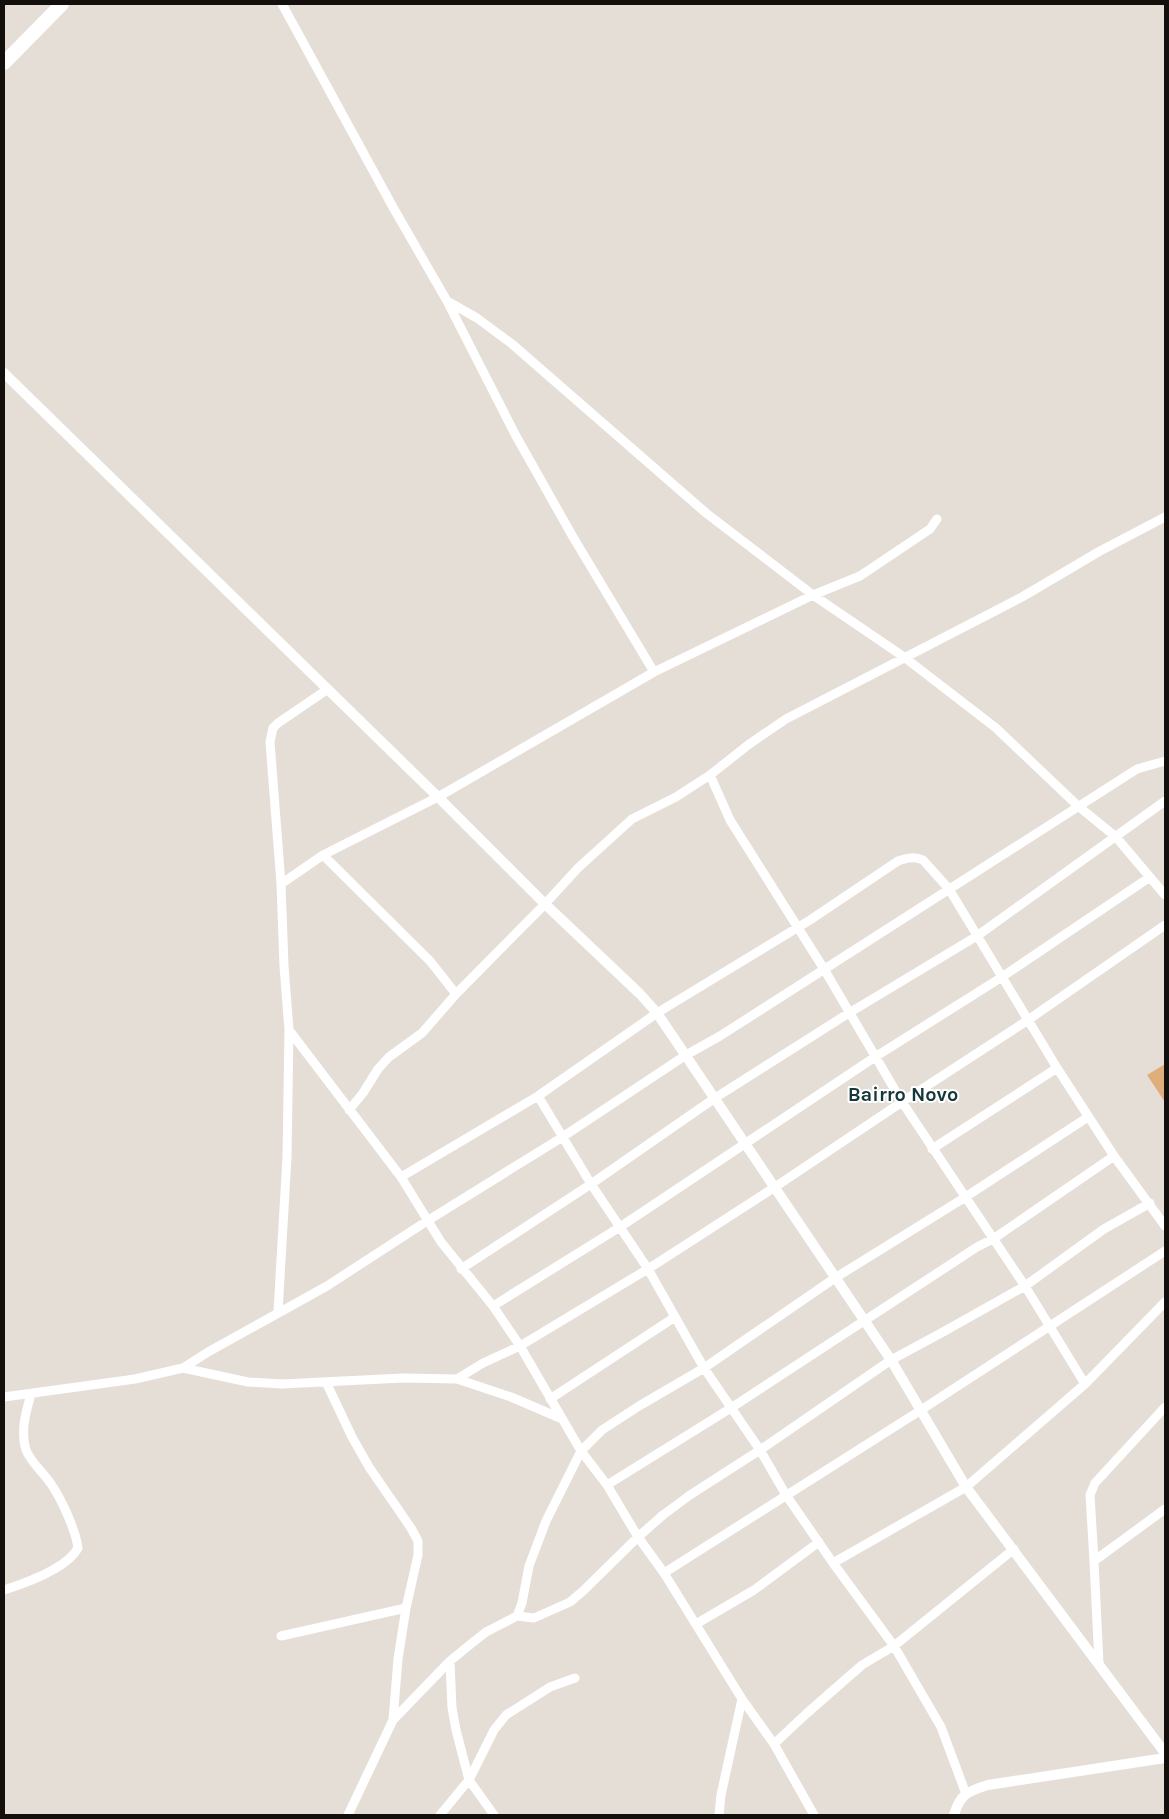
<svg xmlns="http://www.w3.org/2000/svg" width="1169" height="1819" font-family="Karla,sans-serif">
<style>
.green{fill:#e0ae7b}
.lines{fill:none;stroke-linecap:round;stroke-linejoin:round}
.minor{stroke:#fff;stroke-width:9}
.tertiary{stroke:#fff;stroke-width:10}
.primary{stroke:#fff;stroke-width:14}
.labels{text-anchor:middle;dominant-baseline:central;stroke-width:4;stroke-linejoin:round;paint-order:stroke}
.district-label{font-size:20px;font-weight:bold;fill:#16383c;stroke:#fff}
</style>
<rect width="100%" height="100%" fill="#e5ded7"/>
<!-- green -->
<path class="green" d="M1165 1064V1102L1147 1075Z"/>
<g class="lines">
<!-- minor -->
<path class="minor" d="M282 4 394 209 447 301 516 436 573 537 654 672
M447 301 477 318 512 344 706 513 813 595 904 657 996 728 1078 806 1116 837 1165 895
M710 775 730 820 824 969 902 1102 1025 1286 1085 1384 966 1487 833 1563
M323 855 430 961 456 994
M281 884 323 855 438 797 654 672 813 595 860 576 930 529 937 519
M289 1030 401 1177 441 1242 493 1306 520 1346 581 1451 607 1485 638 1537 664 1573 742 1699 774 1744 814 1815
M538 1096 591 1184 648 1269 704 1368 760 1450 786 1495 833 1563 894 1646 941 1727 966 1794
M349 1110 363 1093 378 1069 389 1057 422 1033 456 994 545 904 578 868 632 819 676 797 710 775 748 745 786 719 1022 597 1100 551 1165 517
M932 1149 1057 1068
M401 1177 538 1096 657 1013 810 920 898 861C907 858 914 856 923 860L949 889 1057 1068 1114 1156 1165 1226
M461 1269 591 1184 715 1098 849 1013 977 936 1165 801
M493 1306 620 1227 875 1057 1002 977 1150 877
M278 1312 287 1157 289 1030 284 966 281 884 270 742 273 728 278 723 328 689
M183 1368 248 1382 282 1384 403 1378 457 1379 511 1397 560 1418
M457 1379 483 1363 520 1346 648 1269 775 1187 902 1102 1028 1020 1165 925
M326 1382 352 1437 369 1467 411 1528 418 1541V1555L406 1608 398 1659 393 1720
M1085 1384 1165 1302
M4 1397 135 1379 183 1368 208 1352 327 1286 427 1221 561 1138 686 1055 720 1036 1137 769 1165 761
M550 1399 675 1317
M1165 1407 1095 1483 1090 1495 1094 1561 1165 1509
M607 1485 731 1408 977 1247 993 1239 1114 1156
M1094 1561 1099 1664
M664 1573 921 1410 1165 1251
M4 1590C26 1583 67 1568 78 1548 76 1531 61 1498 51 1484 44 1473 31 1463 26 1450 20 1431 26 1412 31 1394
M517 1616 534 1618 570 1602 583 1591 638 1537 663 1515 690 1495 760 1450 891 1360 943 1332 1025 1286 1104 1229 1150 1203
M696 1624 754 1590 819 1542
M281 1636 406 1608
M450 1661 452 1708 456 1730 469 1780 494 1815
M774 1744 806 1714 862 1665 894 1646 1014 1549
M348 1815 393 1720 450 1661 472 1643 486 1632 517 1616 522 1603 529 1566 546 1521 581 1451 602 1430 639 1406 704 1368 835 1278 964 1198 1088 1117
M440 1815 469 1780 494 1730 506 1715 550 1687 575 1678
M719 1815 721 1795 742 1699"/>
<!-- tertiary -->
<path class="tertiary" d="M4 373 438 797 545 904 640 994 657 1013 891 1360 966 1487 1165 1753
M954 1815C960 1794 968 1791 988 1785L1165 1758"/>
<!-- primary -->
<path class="primary" d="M4 63 62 4"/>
</g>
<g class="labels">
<!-- district labels -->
<g class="district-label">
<text x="903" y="1094">Bairro Novo</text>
</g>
</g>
<!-- border -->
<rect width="1169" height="1819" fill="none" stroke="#120f0d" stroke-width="10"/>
</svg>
